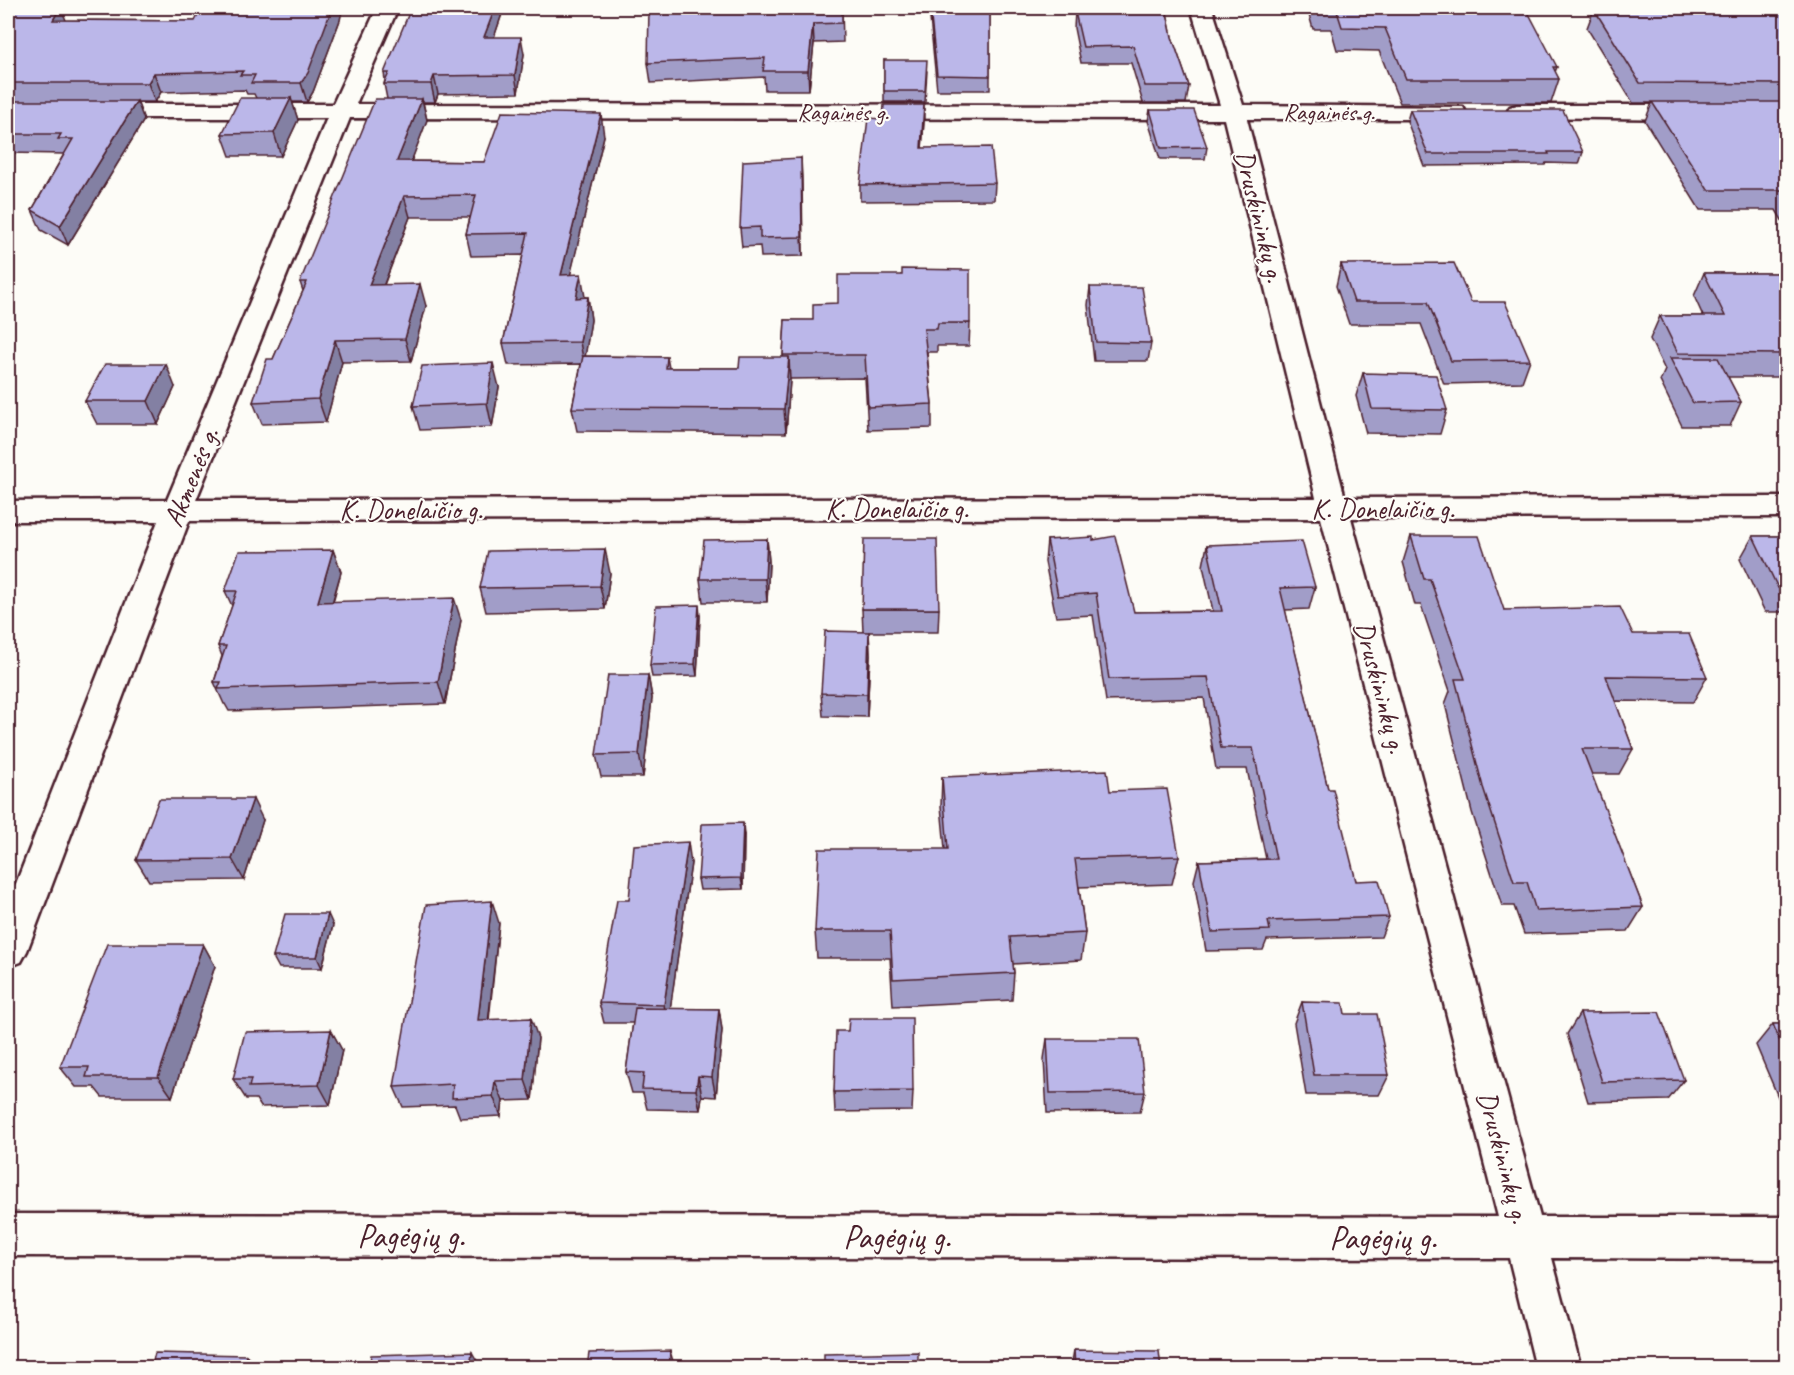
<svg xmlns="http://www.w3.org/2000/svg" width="1794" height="1375" font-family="Caveat,sans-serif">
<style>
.built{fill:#e9e7f3}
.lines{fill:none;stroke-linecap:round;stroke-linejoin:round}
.street-casing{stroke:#4a1f2b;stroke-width:5}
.street{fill:#fdfcf7;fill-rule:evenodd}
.wall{fill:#a19dc8;stroke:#4a1f2b;stroke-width:1.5}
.shaded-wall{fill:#8380a3;stroke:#4a1f2b;stroke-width:1.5}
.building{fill:#bbb7e9;stroke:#4a1f2b;stroke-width:1.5}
.labels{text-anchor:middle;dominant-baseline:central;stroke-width:4.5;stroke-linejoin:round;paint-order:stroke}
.far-street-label{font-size:24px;fill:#4a1f2b;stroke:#fdfcf7}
.street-label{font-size:28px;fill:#4a1f2b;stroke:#fdfcf7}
.near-street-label{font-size:33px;fill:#4a1f2b;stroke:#fdfcf7}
</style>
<rect width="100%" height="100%" fill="#fdfcf7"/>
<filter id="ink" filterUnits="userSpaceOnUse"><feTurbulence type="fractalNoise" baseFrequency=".0167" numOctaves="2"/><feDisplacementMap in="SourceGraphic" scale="12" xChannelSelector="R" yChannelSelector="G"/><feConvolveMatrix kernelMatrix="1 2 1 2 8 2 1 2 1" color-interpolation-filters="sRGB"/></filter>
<g filter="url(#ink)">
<!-- built -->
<path class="built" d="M1202 8H1455L1460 18 1202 9Z"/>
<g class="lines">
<defs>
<path id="street" d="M377 8H398L356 104 1220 105 1191 8H1212L1243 105 1463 107 1466 112 1463 117 1455 119H1247L1345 498 1786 497V517L1351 518 1540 1217H1786V1259L1552 1258 1581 1368H1536L1509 1258 8 1256V1214L1498 1217 1321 518 189 521 27 951 21 962 8 967V904L158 521H8V501L167 500 327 118H8V104H333ZM350 118 1224 119 1316 498 196 500Z
M1518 105H1692L1700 107 1703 112 1700 117 1692 119 1510 117 1507 112 1510 107Z"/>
</defs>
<!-- street casing -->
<use href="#street" class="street-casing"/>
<!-- street -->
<use href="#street" class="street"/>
</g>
<!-- wall -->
<path class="wall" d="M8 8 66 20 195 21 340 20 313 92 307 102H292L298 120 281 156H230L222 134 256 98 254 94H247L245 90 161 92 155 102H137L144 120 68 245 41 230 32 210 64 154 8 153Z
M504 8 494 37 524 54 518 93 438 94 435 102H423L427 120 411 161 484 162 604 136 570 275 585 297H588L591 320 585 356 667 357 669 368H739L783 357 785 320 970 323 969 346H937V352H927L932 404V428L868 430 865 378 790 379 786 433 577 431 572 408 581 364 508 365 503 343 523 255 471 256 466 234 470 217H410L384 285 426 306 411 361 342 362 326 422 262 424 253 402 273 359 303 291 300 282 387 99 384 84 385 80 384 73Z
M842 8 843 42 814 43 809 90H765L764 77 651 83 648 63Z
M929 8H990V90H937Z
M1098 8H1166L1172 37 1189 86 1186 103H1143L1131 63H1081L1074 28 1075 12H1099Z
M1307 8H1447L1448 10 1557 67 1555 72 1559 79 1551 103H1400L1379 51 1337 50 1331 29H1313Z
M1598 8H1786V227L1776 210H1700L1645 121 1652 103H1633L1587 28 1594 9H1599Z
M884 60 927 71 925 102H884Z
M1150 110 1207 147 1205 159H1160L1148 121Z
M1410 110 1583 152 1579 164 1546 163 1545 165 1424 166 1407 121Z
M924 121 922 148 995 183 994 200 860 201V185Z
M801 158 803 256 761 257 760 246 742 247 740 228Z
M1341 264 1471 302 1530 360 1522 382 1444 384 1421 324H1349L1336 286Z
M1704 273H1786V377H1728L1741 402 1730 426H1682L1660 381 1665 370 1650 339 1660 316H1703L1694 296Z
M1090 287 1151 343 1148 361H1094L1088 305Z
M1363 373 1447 410 1440 434 1366 433 1356 396Z
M175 387 158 424H97L85 401Z
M499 387 492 427 420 430 413 406Z
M1411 536 1504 610 1633 634 1707 677 1693 702 1615 701 1633 749 1619 774H1591L1643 907 1628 931 1524 934 1514 906H1502L1472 812 1445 704 1450 691 1421 605H1415L1403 562Z
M1753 536H1786V612H1765L1740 559Z
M767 539 769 562 767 602H703L700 579Z
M1047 540H1093L1134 612 1213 611 1203 566 1207 545 1315 587 1309 609 1285 610 1328 789 1356 881 1389 917 1381 937 1267 940 1263 950 1206 951 1194 881 1199 861 1266 859 1247 769H1216L1204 698 1106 701 1093 615 1056 617 1045 562Z
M333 550 341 572 333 602 461 620 445 704 229 711 225 704H224L214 682 222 656 218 646 232 606 225 591Z
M610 573 605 609 486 612 480 588Z
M862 609H939L938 632H869L870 655 867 717 823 716 821 693 863 632Z
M700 616 697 676 652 677 650 665Z
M648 675 652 698 643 777H601L596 755Z
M942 777 1110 791 1179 856 1172 884 1079 887 1085 933 1081 960 1013 964 1014 973 1012 1000 893 1006 890 958H817L815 931 945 849 941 806Z
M263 820 244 880 149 881 136 860Z
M744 835 743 889 700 890 698 879Z
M691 863 670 1009H719L722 1030 716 1097 702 1096 700 1110 647 1109 643 1093H632L626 1072 633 1023H604L599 1003 629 900Z
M499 923 489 1020 538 1038 532 1100 503 1101 501 1116 460 1118 455 1105 403 1107 394 1087Z
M333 925 322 968H279L273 957Z
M203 944 215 966 172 1097H102L94 1087H76L60 1067Z
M1302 1002 1345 1014 1389 1075 1379 1095H1306L1294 1023Z
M1580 1013 1684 1080 1668 1100 1588 1102 1567 1034Z
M1773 1024H1786V1111H1784L1756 1045Z
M331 1030 342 1050 330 1105 261 1107 256 1099H246L233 1079Z
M848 1031 913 1091 912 1111 835 1112 834 1092Z
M1047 1039 1145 1092 1140 1112 1047 1113 1044 1059Z
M1074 1350 1161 1368H1071Z"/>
<!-- shaded-wall -->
<path class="shaded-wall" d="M60 8H61L68 25 53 20Z
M332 8H343L340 20 313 92 307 102 301 83Z
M495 8H504L488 55 484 37Z
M813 24 814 43 809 90 808 71Z
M521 37 524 54 518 93 515 75Z
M154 73 161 92 155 102 148 83Z
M434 76 438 94 435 102 431 84Z
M291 98 298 120 281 156 274 133Z
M422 99 427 120 403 183 397 161Z
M137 101 144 120 68 245 60 226Z
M924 105V121L921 164V148Z
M601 114 604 136 565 297 561 275Z
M801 158 802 177 803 256 802 237Z
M404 196 410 217 375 307 369 285Z
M581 274 585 297 580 320 576 298Z
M420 284 426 306 411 361 405 339Z
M588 297 591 320 584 364 580 342Z
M335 340 342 362 326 422 318 399Z
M789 357 790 381 786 433 784 409Z
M493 363 499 387 492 427 487 403Z
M166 364 175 387 158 424 148 401Z
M767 539 769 562 767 602 765 579Z
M605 549 610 573 605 609 600 586Z
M333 550 341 572 326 624 318 602Z
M8 559 12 567 8 578Z
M454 598 461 620 445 704 438 682Z
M699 605 700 616 697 676 695 664Z
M869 632 870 655 867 717V694Z
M648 675 652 698 643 777 639 754Z
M253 799 263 820 244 880 232 859Z
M743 823 744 835 743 889 741 878Z
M688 842 691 863 668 1024 664 1005Z
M492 901 499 923 486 1041 478 1020Z
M328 914 333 925 322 968 317 957Z
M203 944 215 966 172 1097 158 1077Z
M719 1009 722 1030 716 1097 712 1077Z
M531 1018 538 1038 532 1100 525 1080Z
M331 1030 342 1050 330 1105 319 1085Z
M698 1076 702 1096 700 1110 696 1090Z
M495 1081 503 1101 501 1116 493 1096Z
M670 1351 675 1368H669Z
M472 1352 481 1368H470Z
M246 1355 257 1368H243Z"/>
<!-- building -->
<path class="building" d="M8 8H60L53 20 195 21 202 8H332L308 73 301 83H251L255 75H240L243 71 154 73 148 83H8Z
M411 8H495L484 37H521L515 75 434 76 431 84H384L389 73H384Z
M649 8H842V23L813 24 808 71H763L765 58 648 63Z
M930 8H990V76L937 75Z
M1102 8H1166L1172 37 1189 86H1145L1133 46 1083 47 1075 12 1103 11Z
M1336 8H1447L1448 10H1527L1557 67H1553L1559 79H1406L1385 28 1342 27Z
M1615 8H1786V84L1640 83 1594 9 1616 10Z
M884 60H927L925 91H884Z
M240 98H291L274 133 222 134Z
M375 99H422L397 161 484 162 502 112 601 114 561 275 581 274 576 298 588 297 580 342 503 343 528 233 466 234 476 195 404 196 369 285 420 284 405 339 335 340 318 399 253 402 267 359H273L307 282H300Z
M8 101H137L60 226 32 210 73 139H58L61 134H8Z
M1652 102H1786V192L1785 190H1708Z
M884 105H924L921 148 991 147 995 183 860 185 868 118 883 119Z
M1150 110H1194L1207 147 1161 148Z
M1410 110H1563L1583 152H1548L1549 154H1428Z
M801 158 802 237 760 238V227L740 228 743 161Z
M1454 263 1471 302H1505L1530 360 1451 361 1428 302H1354L1341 264Z
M902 269 970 270V323H938L937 329H924L932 404 868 407 865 355H783L785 320H813V304L838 303V275H902Z
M1704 273H1786V354L1678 353 1660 316H1725Z
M1090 287H1142L1151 343 1096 342Z
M583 356 667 357 666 368H739L740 357H789L784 409 572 408Z
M1670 358H1718L1741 402 1693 403Z
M493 363 487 403 413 406 422 366Z
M105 364H166L148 401H85Z
M1363 373 1436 375 1447 410 1372 409Z
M1115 536 1134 612 1222 611 1207 545 1302 541 1315 587 1280 588 1328 789H1333L1356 881 1379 880 1389 917 1268 921 1270 930 1212 932 1199 861 1276 859 1253 748H1221L1208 677 1109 679 1096 593 1058 596 1047 540 1093 537V540Z
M1411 536H1479L1504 610 1620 607 1633 634H1689L1707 677 1606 676 1633 749H1582L1643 907 1536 911 1527 882H1514L1483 787 1455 679H1465L1430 579H1424Z
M1753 536H1786V588H1778Z
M767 539 765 579H700L704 540Z
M864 539H937L939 609H862Z
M605 549 600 586 480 588 488 551Z
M333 550 318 602 454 598 438 682 218 689 221 682H214L226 646H218L237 591H225L239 551Z
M699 605 695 664 650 665 656 606Z
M825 631 869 632 867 694 821 693Z
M608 675H648L639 754 596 755Z
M1107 770 1110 791 1167 789 1179 856 1075 859 1085 933 1010 937 1014 973 893 979 890 931H815L819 849H948L942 777Z
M159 799H253L232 859 136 860Z
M743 823 741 878 698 879 702 824Z
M688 842 664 1005 599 1003 617 900H629L634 845Z
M492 901 478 1020 531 1018 525 1080 495 1081 493 1096 452 1098 453 1084 394 1087 426 905Z
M285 914H328L317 957H273Z
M107 944H203L158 1077H86L89 1067H60Z
M1302 1002 1343 1003 1345 1014H1377L1389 1075H1314Z
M635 1008 719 1009 712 1077 698 1076 696 1090 642 1089 644 1073 626 1072Z
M1659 1012 1684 1080 1602 1082 1580 1013Z
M849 1018H912L913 1091 834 1092 836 1031H848Z
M1773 1024H1786V1057Z
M331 1030 319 1085 249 1087 251 1079H233L245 1032Z
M1047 1039H1139L1145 1092 1050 1093Z
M1074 1350 1159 1351 1161 1368H1075Z
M670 1351 669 1368H587L589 1353Z
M472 1352 470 1368H369L371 1355Z
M918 1352V1368H824V1354Z
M155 1353 246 1355 243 1368H151Z
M45 1365 44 1368H8V1367Z"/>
</g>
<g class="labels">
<!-- far-street labels -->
<g class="far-street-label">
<text x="843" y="112">Ragainės g.</text>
<text x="1329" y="112">Ragainės g.</text>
</g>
<!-- street labels -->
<g class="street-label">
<text transform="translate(1260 216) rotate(76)">Druskininkų g.</text>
<text transform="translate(191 477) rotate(-68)">Akmenės g.</text>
<text x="897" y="508">K. Donelaičio g.</text>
<text x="1383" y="508">K. Donelaičio g.</text>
<text x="411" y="509">K. Donelaičio g.</text>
<text transform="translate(1381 687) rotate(75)">Druskininkų g.</text>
<text transform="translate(1504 1157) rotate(75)">Druskininkų g.</text>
</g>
<!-- near-street labels -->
<g class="near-street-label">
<text x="411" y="1236">Pagėgių g.</text>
<text x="897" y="1237">Pagėgių g.</text>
<text x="1383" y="1238">Pagėgių g.</text>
</g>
</g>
<!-- margin -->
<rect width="1794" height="1375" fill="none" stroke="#fdfcf7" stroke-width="30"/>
<rect x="15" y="15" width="1764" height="1345" fill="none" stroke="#4a1f2b" stroke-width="2" filter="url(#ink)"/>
</svg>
